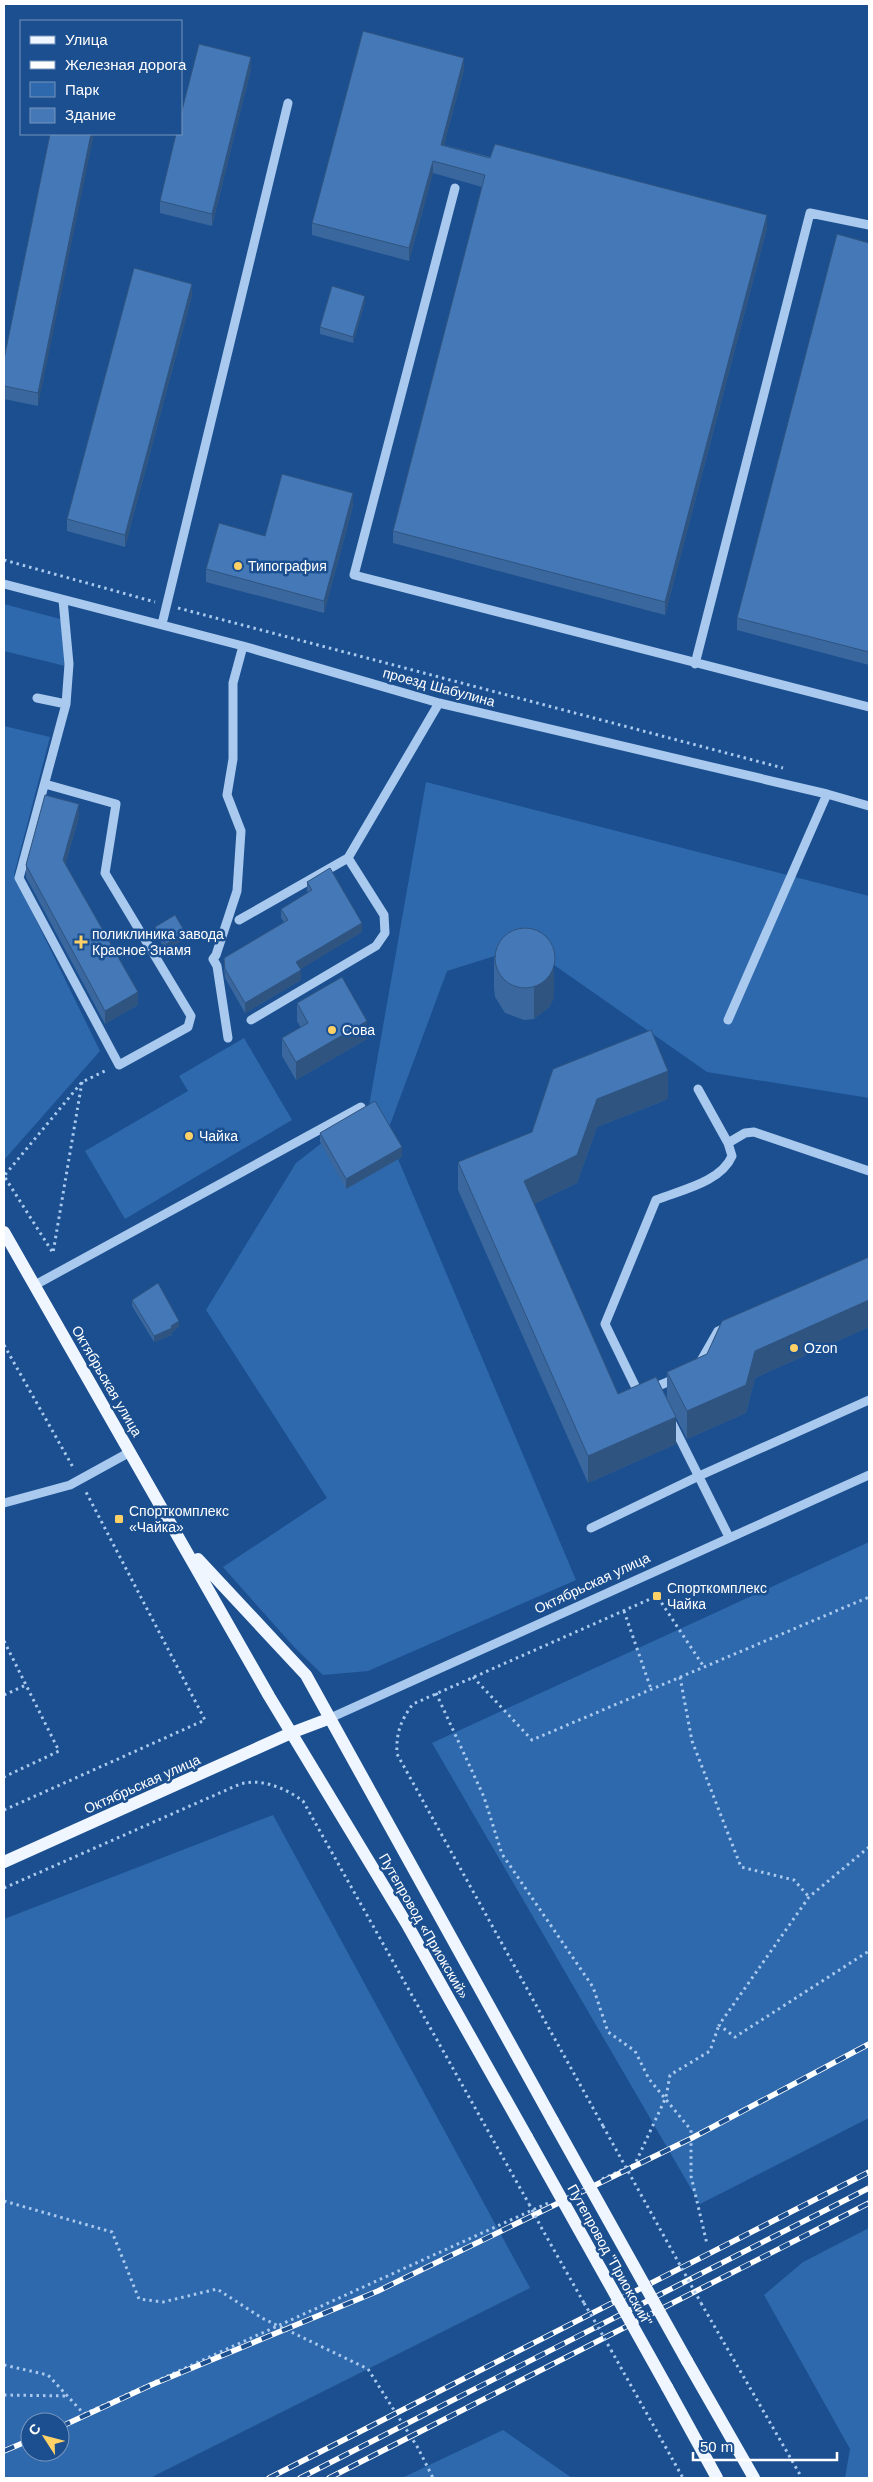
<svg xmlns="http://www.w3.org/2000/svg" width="873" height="2482" font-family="Arial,sans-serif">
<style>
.green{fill:#2e69ad;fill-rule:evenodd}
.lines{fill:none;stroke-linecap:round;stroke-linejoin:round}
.path{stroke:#a9c9ee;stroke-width:3;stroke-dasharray:2.5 4;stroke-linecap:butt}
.minor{stroke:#a9c9ee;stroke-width:9}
.major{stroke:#f0f6ff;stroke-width:12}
.rail-casing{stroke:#fff;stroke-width:5.5}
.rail{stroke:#1b4f8f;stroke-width:4;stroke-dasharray:11;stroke-linecap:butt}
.path-bridge{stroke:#a9c9ee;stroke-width:3;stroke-dasharray:2.5 4;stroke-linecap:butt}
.major-bridge{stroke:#f0f6ff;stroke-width:12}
.wall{fill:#3a679d}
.shaded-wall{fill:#305480}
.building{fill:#4478b7;stroke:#305480}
.poi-dot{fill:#ffd166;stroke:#1b4f8f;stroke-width:2}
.labels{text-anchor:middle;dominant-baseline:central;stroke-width:5;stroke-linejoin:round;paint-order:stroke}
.poi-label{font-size:14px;fill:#fff;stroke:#1b4f8f;text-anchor:start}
.street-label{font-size:14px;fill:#fff;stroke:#1b4f8f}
</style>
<rect width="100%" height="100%" fill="#1b4f8f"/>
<!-- green -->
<path class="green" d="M4 604 64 620 65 666 4 651Z
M4 726 50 737 14 875 100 1051 4 1160Z
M426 782 869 896V1098L707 1072 527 946 447 971 387 1133 576 1580 368 1671 323 1675 295 1648 223 1567 327 1498 206 1310 296 1163 369 1106Z
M244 1038 292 1120 125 1219 85 1151 188 1091 179 1076Z
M869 1542V2118L700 2204 432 1743Z
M273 1815 530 2288 150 2478H4V1919ZM30 2422H60V2452H30Z
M869 2228V2478H845L850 2449 764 2295 803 2262Z
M503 2430 572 2478H402Z"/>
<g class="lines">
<!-- path -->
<path class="path" d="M4 560 155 602
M178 608 783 768
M82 1082 53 1253 4 1176 82 1082 107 1070
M4 1345 74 1469
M624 1611 651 1689
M4 1641 59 1751 4 1777
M473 1677 532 1740 869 1597
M680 1677 692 1741 741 1867 794 1880 809 1897
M436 1693 484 1797 502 1854 593 1987 608 2032 635 2051 649 2079 691 2130V2176L707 2244
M4 1695 26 1685
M4 1810 205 1720 86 1492
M869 1847 809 1897 719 2025 735 2037 869 1951
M4 1888 240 1784C262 1778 285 1788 303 1801L529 2204
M603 2126 397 1754C396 1734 400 1721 413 1704L657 1596 704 1667
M602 2179 635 2164 666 2097 670 2075 710 2051 719 2025
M4 2201 112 2232 139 2299 163 2302 217 2289 262 2318 368 2369 418 2448 433 2478
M541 2227 584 2303
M701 2303 802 2478
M597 2325 598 2327
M611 2350 683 2478
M4 2365 48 2375 85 2415
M4 2395 68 2396
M84 2414 548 2203"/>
<!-- minor -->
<path class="minor" d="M455 188 354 575 869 707
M4 584 243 646 439 703 827 794 869 806
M162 624 288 103
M695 664 810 213 869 225
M37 698 66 704
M45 784 116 804 105 873 191 1016 188 1027 119 1065 19 878 66 704 69 664 63 600
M239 920 348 858
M251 1020 376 946 385 933 384 915 348 858 439 703
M728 1020 827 794
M228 1038 217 966 213 959 216 955 237 891 241 831 227 795 233 759V683L243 646
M698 1089 728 1143
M35 1285 361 1107
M698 1366 718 1331 727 1327
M677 1378 639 1394 605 1324 656 1200C681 1190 721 1182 732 1156L728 1143 745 1133 754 1132 869 1171
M671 1421 729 1537
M4 1503 70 1485 130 1452
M591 1528 699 1476 869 1400
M328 1719 869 1475"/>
<!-- major -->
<path class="major" d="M4 1232 269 1696 408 1926 527 2137
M198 1559 306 1675 553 2121
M4 1862 291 1733 328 1719
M687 2361 754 2478
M667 2387 717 2478"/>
<defs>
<path id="rail" d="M60 2427 151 2385 378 2291 690 2139 869 2044
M4 2451 30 2440
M269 2478 869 2172
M300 2478 869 2188
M329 2478 869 2203"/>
</defs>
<!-- rail casing -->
<use href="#rail" class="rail-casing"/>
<!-- rail -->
<use href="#rail" class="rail"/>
<!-- path-bridge -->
<path class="path-bridge" d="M603 2126 701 2303
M529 2204 541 2227
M584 2303 597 2325
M598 2327 611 2350"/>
<!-- major-bridge -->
<path class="major-bridge" d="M553 2121 687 2361
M527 2137 667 2387"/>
</g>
<!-- wall -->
<path class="wall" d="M251 69 212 226 160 213V201Z
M464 70 444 145 767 228 665 615 393 543V531L482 187 433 173 409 261 312 235V223Z
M50 134 38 406 4 399V359Z
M869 243V665L737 630V618Z
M192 296 125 547 67 531V519Z
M365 302 353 343 320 334V327Z
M353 506 324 613 206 582V569L265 536Z
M79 817 65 865 138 1005 105 1024 26 877V865Z
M307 882 362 932 300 969 301 980 245 1013 225 978 224 967V958L284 922 281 918V909L308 893 307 891Z
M155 927 185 939 166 950 155 933Z
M494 957 554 998 549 1007 534 1019 524 1020 505 1013 495 997 494 988Z
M297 1003 367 1039 296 1080 282 1056V1038L301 1028 297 1021Z
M668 1099 597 1127 577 1183 534 1204 618 1394 676 1444 588 1483 458 1190V1162Z
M320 1133 402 1157 346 1189 320 1142Z
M869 1257V1327L755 1378 746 1413 687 1439 667 1400V1372L707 1354Z
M132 1300 179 1327 172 1332V1335L154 1342 132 1306Z"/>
<!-- shaded-wall -->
<path class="shaded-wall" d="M251 57V69L212 226V214Z
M464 58V70L441 157V145Z
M91 134H94L38 406V393Z
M433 161V173L409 261V248Z
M767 215V228L665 615V602Z
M192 284V296L125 547V535Z
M365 296V302L353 343V337Z
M353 493V506L324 613V601Z
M79 804V817L63 873V860Z
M362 923V932L296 972V962Z
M185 932V939L166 950V944Z
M554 951V998L549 1007 534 1019V988Z
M301 970V980L245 1013V1003Z
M138 992V1005L105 1024V1011Z
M367 1021V1039L296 1080V1062Z
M668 1071V1099L597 1127 577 1183 524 1209V1181L597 1099Z
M402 1147V1157L346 1189V1179Z
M869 1300V1327L755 1378 746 1413 687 1439V1411L755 1351Z
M179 1321V1327L172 1332V1335L154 1342V1336Z
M676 1417V1444L588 1483V1456Z"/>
<!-- building -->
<path class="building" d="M363 31 464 58 441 145 490 158 495 144 767 215 665 602 393 531 485 175 433 161 409 248 312 223Z
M199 44 251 57 212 214 160 201 176 134H181V114Z
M50 134H91L38 393 4 386V359Z
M837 234 869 243V652L737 618Z
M134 268 192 284 125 535 67 519Z
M332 286 365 296 353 337 320 327Z
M282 474 353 493 324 601 206 569 219 523 265 536Z
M45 795 79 804 63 860 138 992 105 1011 26 865Z
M330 868 362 923 296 962 301 970 245 1003 225 969 224 958 288 920 281 909 312 890 307 882Z
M175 915 185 932 166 944 155 927Z
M495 958a30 30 0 1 1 60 0a30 30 0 1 1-60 0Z
M342 977 367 1021 296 1062 282 1038 308 1023 297 1003Z
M651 1030 668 1071 597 1099 577 1155 524 1181 618 1394 656 1377 676 1417 588 1456 458 1162 532 1132 553 1069Z
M375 1101 402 1147 346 1179 320 1133Z
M869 1257V1300L755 1351 746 1385 687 1411 667 1372 707 1354 722 1321Z
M158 1283 179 1321 171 1326 172 1328 154 1336 132 1300Z"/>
<!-- markers -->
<g class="poi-dot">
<circle cx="238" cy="566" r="5"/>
<path d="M78.5 934.5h5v5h5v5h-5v5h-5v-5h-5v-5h5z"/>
<circle cx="332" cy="1030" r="5"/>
<circle cx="189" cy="1136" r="5"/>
<circle cx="794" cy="1348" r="5"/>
<rect x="114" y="1514" width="10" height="10" rx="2.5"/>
<rect x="652" y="1591" width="10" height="10" rx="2.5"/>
</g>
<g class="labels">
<!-- poi labels -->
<g class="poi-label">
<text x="248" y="566">Типография</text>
<text x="92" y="934">поликлиника завода<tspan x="92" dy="16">Красное Знамя</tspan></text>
<text x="342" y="1030">Сова</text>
<text x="199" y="1136">Чайка</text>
<text x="804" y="1348">Ozon</text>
<text x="129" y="1511">Спорткомплекс<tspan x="129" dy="16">«Чайка»</tspan></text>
<text x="667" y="1588">Спорткомплекс<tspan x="667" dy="16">Чайка</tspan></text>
</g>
<!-- street labels -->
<g class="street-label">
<text transform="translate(439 687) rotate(15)">проезд Шабулина</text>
<text transform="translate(107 1381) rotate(60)">Октябрьская улица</text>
<text transform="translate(592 1583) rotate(-25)">Октябрьская улица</text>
<text transform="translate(142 1784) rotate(-24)">Октябрьская улица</text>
<text transform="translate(424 1926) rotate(60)">Путепровод «Приокский»</text>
<text transform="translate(610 2255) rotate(61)">Путепровод "Приокский"</text>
</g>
</g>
<!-- border -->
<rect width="873" height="2482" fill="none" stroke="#ffffff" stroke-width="10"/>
<!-- legend -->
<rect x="20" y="20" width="162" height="115" fill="#1b4f8f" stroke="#7695bc"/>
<rect x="30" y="36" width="25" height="8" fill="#f0f6ff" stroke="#7695bc"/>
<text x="65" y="45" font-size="15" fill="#ffffff">Улица</text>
<rect x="30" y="61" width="25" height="8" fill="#ffffff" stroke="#7695bc"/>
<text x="65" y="70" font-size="15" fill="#ffffff">Железная дорога</text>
<rect x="30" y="82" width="25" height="15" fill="#2e69ad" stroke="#7695bc"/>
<text x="65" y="95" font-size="15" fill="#ffffff">Парк</text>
<rect x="30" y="108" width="25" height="15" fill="#4478b7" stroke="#7695bc"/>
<text x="65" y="120" font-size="15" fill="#ffffff">Здание</text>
<!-- north arrow -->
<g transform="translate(45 2437) rotate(306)"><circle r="24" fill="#1b4f8f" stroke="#7695bc"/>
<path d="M0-4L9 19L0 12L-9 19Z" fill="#ffd166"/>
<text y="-8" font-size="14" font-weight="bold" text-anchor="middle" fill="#ffffff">С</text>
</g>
<!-- scale -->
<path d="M693 2452v8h144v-8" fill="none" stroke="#ffffff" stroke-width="2.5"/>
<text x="700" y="2452" font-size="15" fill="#ffffff" stroke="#1b4f8f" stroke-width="4" paint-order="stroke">50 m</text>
</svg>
